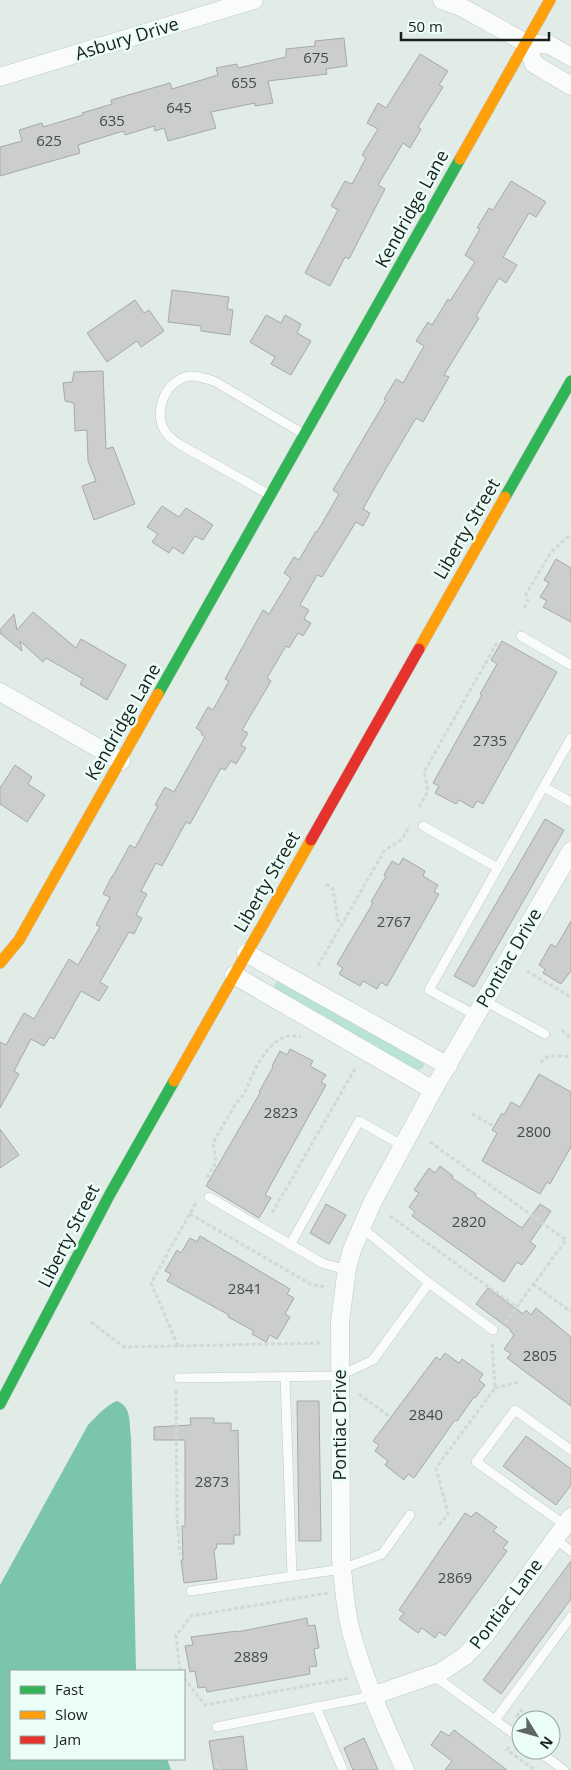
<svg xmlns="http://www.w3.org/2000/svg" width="571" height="1770" viewBox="0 0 571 1770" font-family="'Open Sans',sans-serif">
<rect width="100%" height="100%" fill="#e1ece7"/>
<!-- green -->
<polygon fill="#b9e4d5" points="278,980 421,1061 424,1064 423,1068 419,1070 415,1069 278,991 274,986"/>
<!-- water -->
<path fill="#7bc4ae" d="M117,1401c15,6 12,22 14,36l5,234h-125v88h156l4,11h-171v-185l88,-160c9,-9 17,-19 29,-24z"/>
<!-- building -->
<g fill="#cccecd" stroke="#a7a9a9">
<polygon points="344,38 347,66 326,69 327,74 268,81 273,103 255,106 255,103 211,112 216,128 168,141 164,128 155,131 154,126 125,135 123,131 78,145 80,153 0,176 0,147 22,141 19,130 42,123 43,127 83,115 82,113 112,104 111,100 170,83 172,89 218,75 216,68 237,64 238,68 286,57 286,49 315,46 315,41"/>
<polygon points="420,54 448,71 439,85 443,87 418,127 421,129 410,148 403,143 378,185 385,189 349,259 345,257 330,286 305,273 338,210 331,206 345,181 352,184 366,158 362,155 378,129 367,123 378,103 386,108"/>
<polygon points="511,181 546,202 536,217 529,213 503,257 517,265 506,283 499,278 476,316 479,318 444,375 449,377 423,422 416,418 374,489 363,509 370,513 363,526 356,522 322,577 317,575 300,605 309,610 304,619 311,623 303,636 298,633 289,648 286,646 267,678 271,681 242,730 248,733 241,745 246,748 236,764 231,761 225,770 221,768 190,824 186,822 162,866 156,863 141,891 147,894 136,915 142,918 134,934 129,932 100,982 108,987 99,1001 81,991 54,1039 50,1037 44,1046 31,1039 14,1071 19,1074 0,1108 0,1042 6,1045 24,1013 34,1019 69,959 78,965 100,927 96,925 110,897 103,894 112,876 113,876 130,845 135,848 158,806 155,805 165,787 174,792 205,737 201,734 202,732 196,728 208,707 213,710 229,681 225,679 263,610 269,614 291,578 284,573 294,557 299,560 316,531 317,532 339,494 333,490 386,400 384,399 396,379 403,383 424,346 416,341 428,322 432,325 448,299 450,301 475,262 465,255 480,229 477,228 489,208 493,210"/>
<polygon points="172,290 229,297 227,309 233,310 230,335 201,331 201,326 168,322"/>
<polygon points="135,300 144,313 149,310 164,331 141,347 137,341 107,362 87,333"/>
<polygon points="266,315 281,323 285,315 301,324 297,333 311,341 291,375 271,364 275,357 250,342"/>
<polygon points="103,371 106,449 113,447 135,504 94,520 82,486 96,481 88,461 87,430 75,431 74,403 65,401 63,383 72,382 74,372"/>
<polygon points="162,506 179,517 186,508 213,525 203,540 195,536 183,554 173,547 169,553 152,542 158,534 147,527"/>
<polygon points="556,559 571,568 571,622 543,607 547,601 540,597 549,583 544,580"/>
<polygon points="33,612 76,648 81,639 126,665 107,700 80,684 83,679 46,658 43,662 20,641 22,651 0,633 0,630 14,614 17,630"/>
<polygon points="502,641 557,672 483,804 477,801 473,808 459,800 456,804 435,793 439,786 433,783 482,695 480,694 497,664 491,660"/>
<polygon points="15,765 32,777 28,784 45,795 27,822 0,804 0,788"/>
<polygon points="545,819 564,830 474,987 454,976"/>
<polygon points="403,858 425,871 423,876 438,885 434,892 439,894 387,986 381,982 377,989 363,981 360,986 339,974 343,968 337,964 373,903 371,902 386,876 384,875 392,861 399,865"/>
<polygon points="571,921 571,971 561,984 543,973 545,969 539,965 551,944 556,947"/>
<polygon points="290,1049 313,1061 310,1066 326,1075 321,1082 326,1085 265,1195 271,1198 259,1218 206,1186 260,1093 259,1092 273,1067 272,1066 280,1051 287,1055"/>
<polygon points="539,1074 571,1092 571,1147 550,1184 547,1182 540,1194 482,1161 497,1133 492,1130 502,1113 504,1115 511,1102 520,1107"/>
<polygon points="0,1129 19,1155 0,1168"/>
<polygon points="440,1166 453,1176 452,1178 476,1194 475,1196 522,1228 540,1204 551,1211 530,1242 536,1246 522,1265 517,1262 504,1282 412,1216 415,1212 409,1207 419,1193 414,1190 429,1168 435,1173"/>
<polygon points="326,1204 346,1215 329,1244 310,1233"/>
<polygon points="200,1236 290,1289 287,1294 294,1298 285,1314 290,1317 277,1339 270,1335 266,1342 252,1334 254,1331 228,1317 229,1315 167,1281 171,1274 165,1271 177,1250 181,1253 190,1238 197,1242"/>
<polygon points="488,1288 523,1314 526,1310 531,1315 536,1308 571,1337 571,1406 507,1358 511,1354 504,1349 514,1335 510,1331 511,1330 476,1304"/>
<polygon points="445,1353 459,1363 462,1359 483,1374 479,1380 485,1385 475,1398 474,1397 457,1421 455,1420 414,1478 408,1474 404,1480 385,1465 388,1461 375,1451 379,1445 373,1441 436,1357 440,1360"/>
<polygon points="297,1401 319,1401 321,1541 299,1541"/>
<polygon points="190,1418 214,1418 214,1423 231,1423 231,1431 238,1430 240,1535 234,1535 234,1544 217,1544 216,1549 214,1550 217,1579 184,1583 181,1560 183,1560 182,1526 185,1526 185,1440 154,1440 154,1427 191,1425"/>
<polygon points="526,1436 571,1469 571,1485 556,1505 503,1466"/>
<polygon points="476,1512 497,1527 493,1531 508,1542 503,1548 507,1551 445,1636 439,1632 435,1638 422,1628 418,1633 399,1619 404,1613 399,1610 465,1513 471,1517"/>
<polygon points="571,1561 571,1599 501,1694 483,1680"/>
<polygon points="307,1618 308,1626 315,1625 319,1648 314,1649 317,1666 309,1667 310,1674 207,1692 206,1687 198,1688 195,1671 190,1672 185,1646 193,1645 191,1637 237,1631 237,1632"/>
<polygon points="454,1730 507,1770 445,1770 452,1761 431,1745 441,1731 449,1736"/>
<polygon points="243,1736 247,1770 214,1770 209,1741"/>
<polygon points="364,1738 378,1770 353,1770 344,1748"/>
</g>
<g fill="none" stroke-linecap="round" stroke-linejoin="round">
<defs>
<g id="lane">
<path d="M268,494l-89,-50c-4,-3 -9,-6 -12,-10 -16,-19 -2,-56 24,-58 8,0 15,3 23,5l88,52"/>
<polyline points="521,636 571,665"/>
<polyline points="544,787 571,802"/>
<polyline points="423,826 498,868"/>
<polyline points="485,1001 545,1034"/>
<polyline points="477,1016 429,990 571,738"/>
<polyline points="209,1197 322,1263 347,1270"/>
<polyline points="361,1227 429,1283 493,1330"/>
<polyline points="290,1245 359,1121 403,1146"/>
<polyline points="285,1377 292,1576"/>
<polyline points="179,1378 339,1376 373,1360 429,1283"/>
<polyline points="565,1525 476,1462 515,1410 571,1450"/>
<polyline points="555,1539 571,1551"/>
<polyline points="191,1591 342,1569 382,1554 410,1515"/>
<polyline points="433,1675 521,1739"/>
<polyline points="316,1707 343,1770"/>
<polyline points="495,1720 571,1617"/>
<polyline points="217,1727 372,1696"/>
<polyline points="537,1750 564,1770"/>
</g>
<g id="street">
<polyline points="442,0 461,7 526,43 550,45 571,57"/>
<polyline points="526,43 534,64 571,86"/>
<polyline points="0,77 254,0"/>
<polyline points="0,692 121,761"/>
<polyline points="246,953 448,1066"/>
<polyline points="234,975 433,1090"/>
<polyline points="372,1696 441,1672 465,1656 486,1634 571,1517"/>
<path d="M405,1770c-20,-44 -40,-88 -53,-135 -7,-24 -8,-51 -11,-75l-1,-238 7,-54 5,-18 20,-47 61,-113 138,-239"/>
</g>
<g id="fast">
<polyline points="505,497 571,381"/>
<polyline points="158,694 460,159"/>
<polyline points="0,1404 110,1194 174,1081"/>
</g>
<g id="slow">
<polyline points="460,159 550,0"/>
<polyline points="419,649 505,497"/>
<polyline points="0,963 19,940 158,694"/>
<polyline points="174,1081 311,840"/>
</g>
<polyline id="jam" points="311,840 419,649"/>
</defs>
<!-- lane casing -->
<use href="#lane" stroke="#c0c8c5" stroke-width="10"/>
<!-- street casing -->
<use href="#street" stroke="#c0c8c5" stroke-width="19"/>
<!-- fast casing -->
<use href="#fast" stroke="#c0c8c5" stroke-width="12"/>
<!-- slow casing -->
<use href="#slow" stroke="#c0c8c5" stroke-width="12"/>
<!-- jam casing -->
<use href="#jam" stroke="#c0c8c5" stroke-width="12"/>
<!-- path -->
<g stroke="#d3d7d5" stroke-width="3" stroke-dasharray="4 2.5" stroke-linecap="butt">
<polyline points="524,608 528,601 526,594 551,552 571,534"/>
<polyline points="419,807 428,791 424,772 498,641"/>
<polyline points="326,884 333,889 338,921 342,923"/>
<polyline points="318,966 384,851 402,839 410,826"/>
<polyline points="527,971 571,997"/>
<polyline points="562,1030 571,1039"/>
<path d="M541,1063c7,-12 19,-5 30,-7"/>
<polyline points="472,1114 493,1126"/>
<polyline points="430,1142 566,1240 505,1323"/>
<path d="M207,1178l9,-16 -3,-19 23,-40c10,-8 11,-17 16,-27 8,-18 25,-47 49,-39"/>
<polyline points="272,1213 356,1067"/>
<polyline points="190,1214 312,1285 327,1287"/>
<polyline points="390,1216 515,1306"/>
<polyline points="533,1284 571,1312"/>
<polyline points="91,1322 124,1347 323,1343"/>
<polyline points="178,1346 151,1283 197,1201"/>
<polyline points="495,1388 519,1382"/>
<polyline points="176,1390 177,1517 180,1555"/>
<polyline points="359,1394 389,1416"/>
<polyline points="439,1525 448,1514 436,1468 495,1388 492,1342"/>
<polyline points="180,1671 176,1636 191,1616 328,1593"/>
<polyline points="184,1678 205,1705 348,1678"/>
<polyline points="523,1720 517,1716 521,1710 531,1718"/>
<polyline points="509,1747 507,1750 535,1770"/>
<polyline points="215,1764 220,1770"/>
</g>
<!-- lane -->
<use href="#lane" stroke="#fafcfb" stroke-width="9"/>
<!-- street -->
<use href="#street" stroke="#fafcfb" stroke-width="18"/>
<!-- fast -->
<use href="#fast" stroke="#30b455" stroke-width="11"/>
<!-- slow -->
<use href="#slow" stroke="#ff9f0a" stroke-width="11"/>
<!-- jam -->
<use href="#jam" stroke="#e5322d" stroke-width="11"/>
</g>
<g text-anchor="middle" stroke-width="5" stroke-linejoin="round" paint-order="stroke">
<!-- number labels -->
<g font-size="15" fill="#454b49">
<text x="316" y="63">675</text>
<text x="244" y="88">655</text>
<text x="179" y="113">645</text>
<text x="112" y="126">635</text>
<text x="49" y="146">625</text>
<text x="490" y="746">2735</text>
<text x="394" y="927">2767</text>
<text x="281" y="1118">2823</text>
<text x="534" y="1137">2800</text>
<text x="469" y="1227">2820</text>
<text x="245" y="1294">2841</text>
<text x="540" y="1361">2805</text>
<text x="426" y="1420">2840</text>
<text x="212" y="1487">2873</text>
<text x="455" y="1583">2869</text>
<text x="251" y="1662">2889</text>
</g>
<!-- street labels -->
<g font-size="18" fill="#181f1d" stroke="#eafdf6">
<text transform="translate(127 39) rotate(-17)" y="6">Asbury Drive</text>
<text transform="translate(412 209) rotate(-61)" y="6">Kendridge Lane</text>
<text transform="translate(467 529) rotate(-60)" y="6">Liberty Street</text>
<text transform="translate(123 722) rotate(-60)" y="6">Kendridge Lane</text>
<text transform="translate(267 882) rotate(-60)" y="6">Liberty Street</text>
<text transform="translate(509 958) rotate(-60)" y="6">Pontiac Drive</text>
<text transform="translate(69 1236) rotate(-63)" y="6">Liberty Street</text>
<text transform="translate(340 1425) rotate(-90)" y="6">Pontiac Drive</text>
<text transform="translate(506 1604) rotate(-53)" y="6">Pontiac Lane</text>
</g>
</g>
<!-- legend -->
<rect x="10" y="1670" width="175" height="90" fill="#eafdf6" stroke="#96a49f"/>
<rect x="20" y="1686" width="25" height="8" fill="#30b455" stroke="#96a49f"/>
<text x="55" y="1695" font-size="15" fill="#181f1d">Fast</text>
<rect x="20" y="1711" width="25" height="8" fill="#ff9f0a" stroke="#96a49f"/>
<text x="55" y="1720" font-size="15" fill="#181f1d">Slow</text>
<rect x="20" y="1736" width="25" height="8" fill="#e5322d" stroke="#96a49f"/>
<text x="55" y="1745" font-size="15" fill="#181f1d">Jam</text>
<!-- north arrow -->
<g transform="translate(536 1735) rotate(127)"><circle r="24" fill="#eafdf6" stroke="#96a49f"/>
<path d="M0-4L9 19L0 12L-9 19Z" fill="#5e6764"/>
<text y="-8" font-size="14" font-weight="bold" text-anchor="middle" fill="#181f1d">N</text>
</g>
<!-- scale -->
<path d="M401 32v8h148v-8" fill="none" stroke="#181f1d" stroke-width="2.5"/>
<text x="408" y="32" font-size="15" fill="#181f1d" stroke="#eafdf6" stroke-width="4" paint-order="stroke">50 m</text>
</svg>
